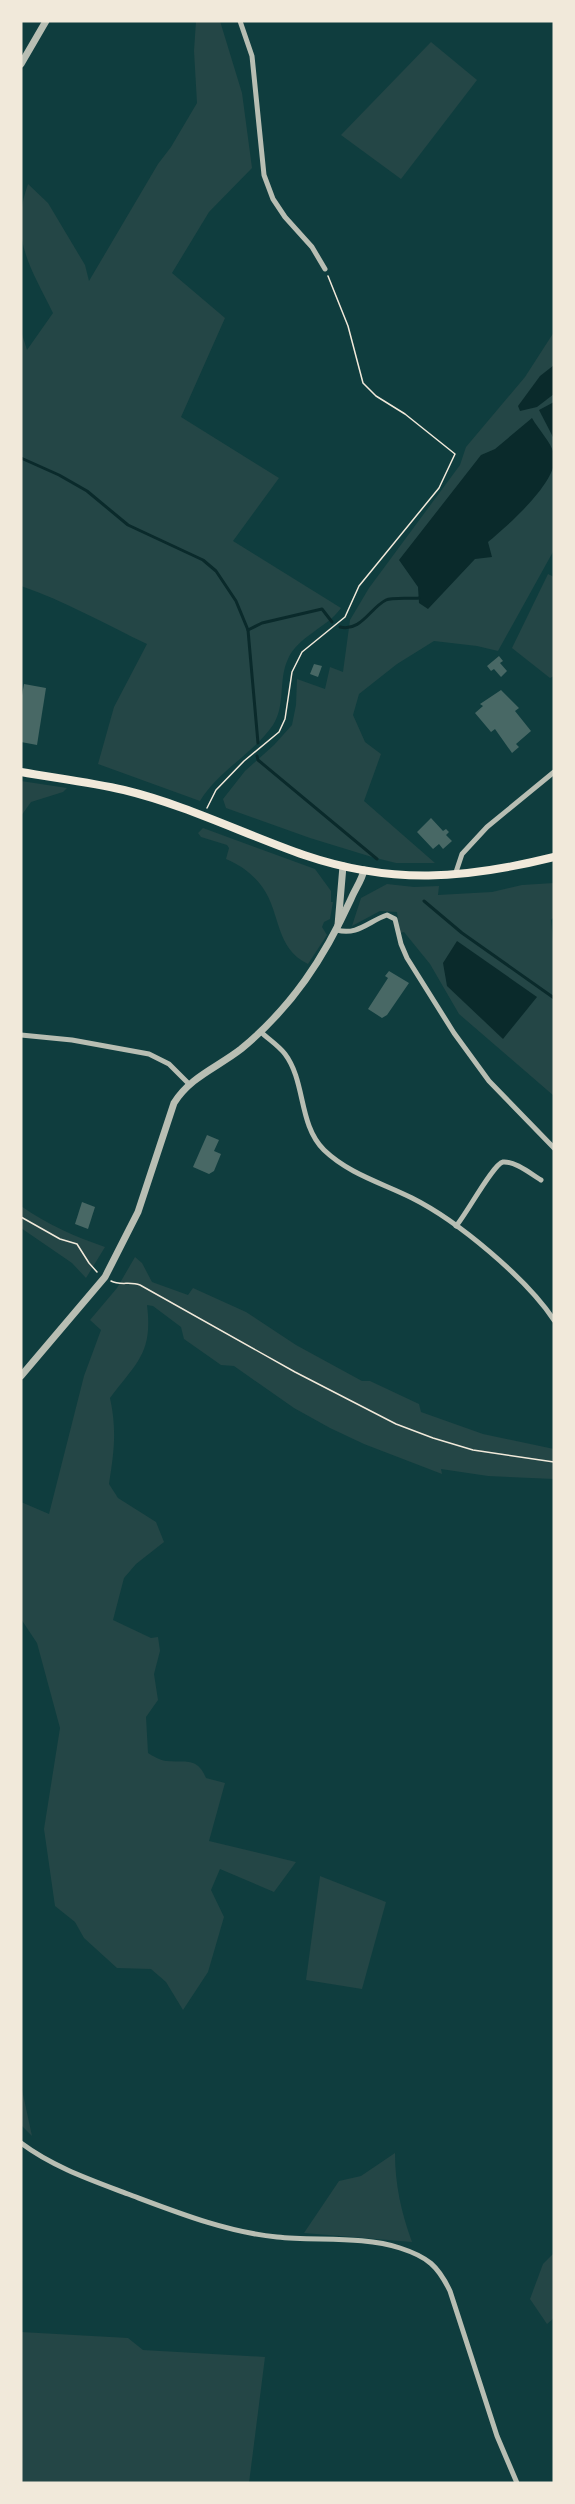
<svg xmlns="http://www.w3.org/2000/svg" width="575" height="2504" viewBox="0 0 575 2504" font-family="'Open Sans',sans-serif">
<rect width="100%" height="100%" fill="#0f3d3e"/>
<!-- green -->
<g fill="#244646">
<path d="M196,21h24l22,72 10,75 -43,44 -37,61 53,45 -44,99 98,61 -46,63 108,67c-14,20 -43,28 -53,51 -10,21 -2,46 -15,66 -20,29 -54,45 -73,76l-102,-37 16,-57 33,-63c-42,-20 -82,-43 -126,-58v-255l6,19 26,-37c-23,-47 -44,-75 -25,-129l20,19 37,62 4,16 69,-117 13,-17 26,-44 -3,-52z"/>
<polygon points="431,42 477,80 401,179 341,135"/>
<polygon points="554,332 554,550 498,651 477,646 434,641 397,664 359,694 353,715 365,742 381,754 364,801 435,863 396,863 372,857 310,838 226,808 223,799 245,771 274,745 292,725 296,705 297,679 325,689 330,667 343,672 350,620 369,588 460,465 466,447 525,377"/>
<polygon points="548,574 554,577 554,676 550,678 512,648"/>
<polygon points="21,781 67,788 63,792 31,802 21,816"/>
<path d="M203,828l112,41 16,22v11h2l-3,17 -6,3 -2,5 5,8 -19,29c-33,-16 -27,-50 -45,-76 -10,-14 -21,-22 -37,-29l3,-11 -2,-3 -26,-8 -3,-4z"/>
<polygon points="554,883 554,917 551,920 554,951 554,1096 459,1014 430,964 404,932 400,933 397,912 380,911 352,926 361,898 387,884 414,887 439,886 438,895 492,892 522,885"/>
<path d="M21,1206c25,18 55,31 84,41l-19,31 -14,-15 -51,-35z"/>
<path d="M135,1257l7,6 10,19 36,13 5,-7 53,24 50,33 66,36h8l49,23 2,8 62,22 71,15v30l-66,-3 -47,-7 1,5 -78,-30 -34,-16 -36,-20 -60,-42 -13,-1 -37,-26 -3,-12 -28,-21 -6,-1c6,48 -10,57 -37,93 7,32 4,54 -1,86l9,14 38,24 8,20 -28,22 -12,14 -11,42 38,18 7,-1 2,14 -6,23 4,26 -12,17 2,36c5,3 11,7 18,8 19,2 31,-5 40,17l19,5 -16,58 87,21 -22,30 -54,-23 -9,21 13,27 -16,55 -25,38 -17,-28 -15,-13 -34,-1 -33,-30 -9,-16 -20,-16 -11,-77 16,-101 -23,-85 -16,-24v-117l28,12 35,-138 17,-46 -11,-10 27,-32z"/>
<polygon points="320,1876 386,1902 362,1989 306,1980"/>
<polygon points="21,2085 32,2136 21,2125"/>
<path d="M395,2153c0,31 6,59 17,89l-108,-9 35,-52 22,-5z"/>
<polygon points="554,2253 554,2318 547,2324 530,2299 543,2264"/>
<polygon points="21,2332 128,2338 143,2350 265,2357 249,2483 21,2483"/>
</g>
<!-- water -->
<g fill="#0a2a2b">
<polygon points="554,365 554,394 537,407 520,411 518,406 540,376"/>
<polygon points="554,402 554,439 539,410"/>
<path d="M532,418c6,11 19,24 22,36 7,26 -48,73 -66,88l4,15 -17,2 -47,50 -9,-6 -1,-16 -19,-27 82,-105 14,-6z"/>
<polygon points="457,941 537,997 503,1039 447,986 443,963"/>
</g>
<g fill="none" stroke-linecap="round" stroke-linejoin="round">
<!-- stream -->
<g stroke="#0a2a2b" stroke-width="3">
<polyline points="21,458 59,475 87,491 128,525 203,560 216,571 236,601 248,630 258,743"/>
<path d="M340,627c21,5 30,-19 46,-27 6,-3 25,-1 33,-2"/>
<polyline points="248,630 262,623 322,609 332,622"/>
<polyline points="257,756 258,760 377,859"/>
<polyline points="424,901 462,933 554,998"/>
</g>
</g>
<!-- building -->
<g fill="#486865">
<polygon points="499,656 503,661 500,663 507,671 501,677 494,669 491,671 487,666"/>
<polygon points="314,664 322,666 318,677 310,674"/>
<polygon points="24,684 46,688 37,745 21,742 21,701"/>
<polygon points="501,690 519,708 515,711 531,731 516,744 519,747 512,753 495,729 491,732 475,713 483,706 480,704"/>
<polygon points="431,818 443,831 446,829 449,832 446,835 452,841 443,849 439,844 433,849 417,832"/>
<polygon points="389,971 409,983 387,1015 382,1018 368,1009 388,978 385,976"/>
<polygon points="207,1135 219,1140 214,1151 221,1154 214,1171 209,1174 193,1167"/>
<polygon points="82,1202 95,1207 88,1229 75,1224"/>
</g>
<g fill="none" stroke-linecap="round" stroke-linejoin="round">
<!-- path -->
<g stroke="#f1e9da" stroke-width="1.5">
<polyline points="207,808 216,790 244,761 279,732 285,719 292,672 302,652 345,617 359,586 439,488 455,454 405,414 376,396 363,383 348,326 328,276"/>
<polyline points="21,1217 60,1239 77,1244 89,1263 97,1272"/>
<path d="M111,1281c9,5 19,0 29,4l155,87 101,52 37,14 40,12 81,12"/>
</g>
<!-- minor -->
<g stroke="#b8beb3" stroke-width="5">
<polyline points="240,21 252,56 264,175 273,199 285,217 312,247 325,269"/>
<polyline points="455,875 462,854 487,827 554,772"/>
<path d="M337,930c20,6 32,-9 50,-15l8,4 6,25 6,14 47,75 35,48 65,67"/>
<path d="M261,1032c7,7 17,13 24,22 21,28 13,70 39,96 25,24 58,33 88,48 46,23 114,80 142,122"/>
<polyline points="21,1035 72,1040 149,1054 169,1064 189,1084"/>
<path d="M456,1226c10,-11 37,-62 47,-64 12,-1 28,12 38,18"/>
<path d="M21,2143c32,24 70,37 107,51 48,18 98,38 149,43 39,4 87,-1 123,11 28,9 38,18 50,43l47,145 20,47"/>
</g>
<!-- tertiary -->
<g stroke="#b8beb3" stroke-width="7">
<polyline points="21,64 46,21"/>
<polyline points="338,925 343,866"/>
<path d="M21,1376l84,-99 33,-65 36,-109c16,-26 44,-36 67,-54 51,-42 83,-91 110,-150 4,-10 11,-19 13,-29"/>
</g>
<!-- secondary -->
<path stroke="#f1e9da" stroke-width="8" d="M21,772c34,6 69,10 103,18 62,15 120,44 180,65 88,30 161,24 250,2"/>
</g>
<!-- border -->
<rect width="575" height="2504" fill="none" stroke="#f1e9da" stroke-width="45"/>
</svg>
